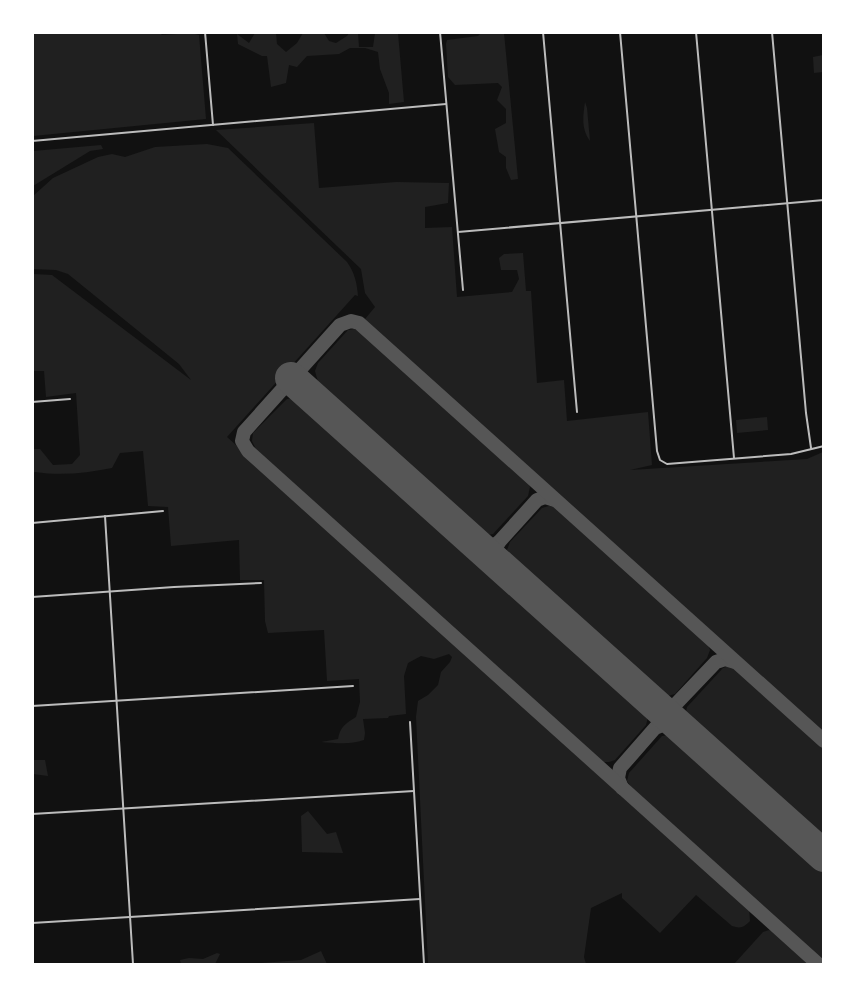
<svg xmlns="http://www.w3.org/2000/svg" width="856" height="997" viewBox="0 0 856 997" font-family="Raleway,sans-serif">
<rect width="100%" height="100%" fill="#111"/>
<!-- green -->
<g fill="#202020">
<polygon points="159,32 162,35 191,33 199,35 206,119 33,136 33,33"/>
<polygon points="255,33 276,33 277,44 286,52 297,43 303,33 324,33 329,41 336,43 347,36 349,33 358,33 359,47 373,47 375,33 398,33 404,102 389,104 389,93 380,69 378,52 365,48 350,48 339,54 307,56 297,67 289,65 286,83 271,87 267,56 262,56 238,44 237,34 249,43"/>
<polygon points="481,33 504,33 518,179 511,180 506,168 506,157 499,152 495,129 506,123 506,109 497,100 502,87 498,83 455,85 448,77 446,44 447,40 478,36"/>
<polygon points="823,55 823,72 814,73 813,57"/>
<path d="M585,102l2,6 3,33c-9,-12 -7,-25 -5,-39z"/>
<polygon points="314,123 319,188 396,182 449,183 448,203 425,207 425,228 452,227 457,297 512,292 519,279 517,270 501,270 499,258 504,254 523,253 526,291 531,291 537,383 564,380 567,421 648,412 652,465 630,470 807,459 823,452 823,733 367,323 365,319 375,307 365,293 361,269 216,130"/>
<path d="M207,144l21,4 119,114c8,11 10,22 11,34l-3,-1 -128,142 229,206 -1,2 4,4h3l287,259 1,13c-6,6 -9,8 -18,5l-36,-31 -36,38 -38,-35v-5l-31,15 -7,49 2,7h-158l-12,-247 2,-16 10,-6 10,-10 3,-13 9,-10 2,-5 -3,-3 -15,5 -13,-3 -13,7 -4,13 2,38 -17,2 -1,2 -25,1 2,14 -1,7c-14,5 -28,3 -43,2l17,-3c2,-12 8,-16 18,-22l4,-15 -1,-23 -32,2 -3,-51 -56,3 -3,-12 -1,-41h-24l-1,-40 -68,6 -3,-39 -20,-1 -5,-55 -23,2 -8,15c-25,5 -51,8 -77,4l-2,1v-24h7l13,16 19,-1 8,-9 -4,-62 -30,4 -2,-26h-11v-97l19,1 139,105 -12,-16 -111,-90 -12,-4 -23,-1v-73l20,-18 45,-21 14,-3 13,3 30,-10z"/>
<polygon points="101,145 103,149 90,151 33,186 33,151"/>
<polygon points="354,329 361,330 527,480 530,487 528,496 493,534 488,535 481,532 320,389 315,371 318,363 348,330"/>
<polygon points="296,398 304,402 643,708 648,717 646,725 615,760 609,762 603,762 257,451 252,441 253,433 287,399"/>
<polygon points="767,417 768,430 737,433 736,420"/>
<polygon points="552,505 558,508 707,642 710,650 707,658 675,694 668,696 661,694 511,559 507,550 510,542 542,508"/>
<polygon points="729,666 735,668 823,747 823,840 690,721 686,712 687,707 723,668"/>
<polygon points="669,735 676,739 823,870 823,962 633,790 627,781 629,773 662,736"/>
<polygon points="32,760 45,760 48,776 33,774"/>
<polygon points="308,811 327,834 336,832 343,853 302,852 301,816"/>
<polygon points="769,930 778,933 813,964 734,964 763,932"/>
<polygon points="321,951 327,964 246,964 301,960"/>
<polygon points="217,953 220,954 215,964 181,964 180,960 189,958 203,959"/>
</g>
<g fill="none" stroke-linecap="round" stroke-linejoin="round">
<!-- taxiway -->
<g stroke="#565656" stroke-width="14">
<path d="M475,543c9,4 16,5 24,-1"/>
<path d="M499,565c-4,-9 -5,-15 0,-23l38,-42 8,-3 10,3"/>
<polyline points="655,705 666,708 674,706 716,662 725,659 735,662"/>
<polyline points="622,788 618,778 620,768 655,728 667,723 679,727"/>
<polyline points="818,964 248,451 242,441 244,432 340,325 351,321 359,323 824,741"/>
</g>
<!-- runway -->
<polyline stroke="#565656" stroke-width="32" points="291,378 824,856"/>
<!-- minor -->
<g stroke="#bcbcbc" stroke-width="2">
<polyline points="205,32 213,125"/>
<polyline points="440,32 463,290"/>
<polyline points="543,32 577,412"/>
<polyline points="620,32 657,451 660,460 667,464 791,454 824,446"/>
<polyline points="696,32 734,458"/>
<polyline points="772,32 806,413 811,448"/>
<polyline points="32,141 446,104"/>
<polyline points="458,232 824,200"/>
<polyline points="32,402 70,399"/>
<polyline points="105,516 133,964"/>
<polyline points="32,523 163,511"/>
<polyline points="32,597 174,587 261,583"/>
<polyline points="32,706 353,686"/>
<polyline points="410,722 424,964"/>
<polyline points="32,814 414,791"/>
<polyline points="32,923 420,899"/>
</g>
</g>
<!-- border -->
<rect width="856" height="997" fill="none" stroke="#ffffff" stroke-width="68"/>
</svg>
